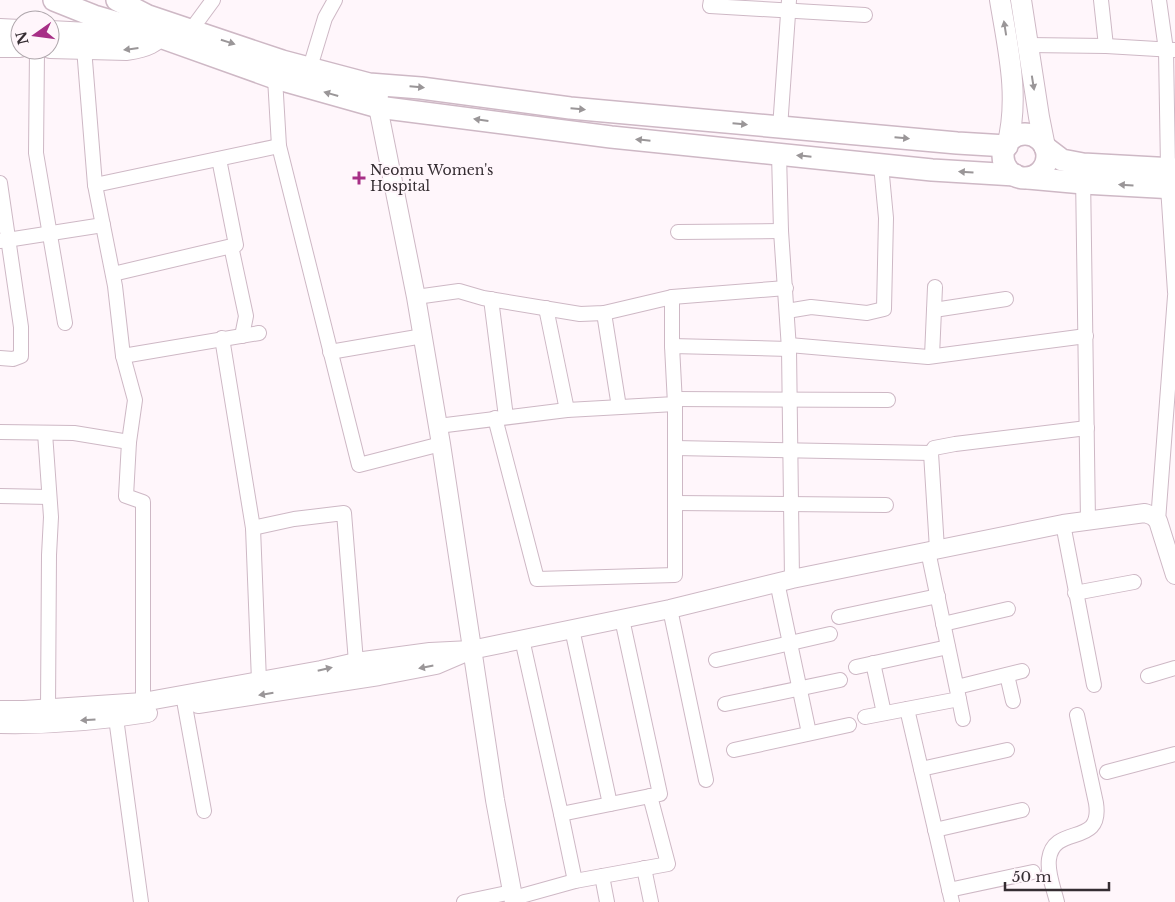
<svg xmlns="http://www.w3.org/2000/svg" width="1175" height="902" viewBox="0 0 1175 902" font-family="'Libre Baskerville',serif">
<rect width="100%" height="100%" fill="#fff6fb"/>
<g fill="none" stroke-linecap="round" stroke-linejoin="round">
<defs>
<g id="minor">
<polyline points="711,0 710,6 865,15"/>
<polyline points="1101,0 1106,46"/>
<polyline points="1159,0 1166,50 1168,168"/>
<polyline points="191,30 213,0"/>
<polyline points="1028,45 1106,46 1174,50"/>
<polyline points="84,48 95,185 115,286 123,356 135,400 129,442"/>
<polyline points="37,50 36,153 65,323"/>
<polyline points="308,74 325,18 335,0"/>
<polyline points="275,78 279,146 359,465 441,444"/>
<polyline points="780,128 789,0"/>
<polyline points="779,154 781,231 789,349 792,579"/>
<polyline points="1083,175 1088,521"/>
<polyline points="0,183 21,327 21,356 13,359 0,358"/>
<polyline points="95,185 279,146"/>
<polyline points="1168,187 1175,292"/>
<polyline points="678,232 781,231"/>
<polyline points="0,241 103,225"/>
<polyline points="231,246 246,316 242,336"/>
<polyline points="113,274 236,245 219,159"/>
<polyline points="416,297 459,291 483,298 580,314 604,313 672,297 786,288"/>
<polyline points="491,299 506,417"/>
<polyline points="546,308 567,410"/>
<polyline points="934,310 1006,299"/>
<polyline points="787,311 811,307 867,313 884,309 886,218 881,165"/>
<polyline points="604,313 619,407"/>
<polyline points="222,338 253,528 259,681"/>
<polyline points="789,345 928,357 1086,336"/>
<polyline points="672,346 672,297"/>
<polyline points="330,352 423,336"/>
<polyline points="123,356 259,333"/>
<polyline points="932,356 935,287"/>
<polyline points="675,399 888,400"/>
<polyline points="495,418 537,579 675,575 675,404"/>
<polyline points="438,426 567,410 675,404 672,346 789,349"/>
<polyline points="0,432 74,433 129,442 126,496 143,502 143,702"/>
<polyline points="45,433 51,517 49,555 48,708"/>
<polyline points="675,448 931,453"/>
<polyline points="0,496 49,497"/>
<polyline points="675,503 886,505"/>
<polyline points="1158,521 1175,296"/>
<polyline points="1063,524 1094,685"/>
<polyline points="253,528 294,519 344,513 356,662"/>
<polyline points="937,549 931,453 934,448 955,444 1087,428"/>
<polyline points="777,582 809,733"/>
<polyline points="1075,593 1134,582"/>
<polyline points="670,609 706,780"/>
<polyline points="839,617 938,596"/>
<polyline points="943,624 1008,609"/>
<polyline points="572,629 610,804"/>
<polyline points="522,639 561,814 660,794 622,619"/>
<polyline points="716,660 830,634"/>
<polyline points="873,663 884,713"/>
<polyline points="856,667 948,647"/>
<polyline points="1007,675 1013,701"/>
<polyline points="1148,676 1175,668"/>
<polyline points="957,687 1022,671"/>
<polyline points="183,695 204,811"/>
<polyline points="959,699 963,719"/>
<polyline points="725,704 840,680"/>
<polyline points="907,709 952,902"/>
<polyline points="865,717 959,699 928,551"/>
<polyline points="116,718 141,902"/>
<polyline points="734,750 849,725"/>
<polyline points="921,769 1007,750"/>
<polyline points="1107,772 1175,754"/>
<polyline points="561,814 575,881"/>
<polyline points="935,830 1022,810"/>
<polyline points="644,868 651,902"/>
<polyline points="602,876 607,902"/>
<polyline points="949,890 1033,872"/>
<polyline points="514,898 575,881 668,864 650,796"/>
<polyline points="464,902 512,892"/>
<path d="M1057,902c-3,-13 -10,-29 -8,-43 5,-36 54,-11 47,-56l-19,-88"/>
</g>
<g id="tertiary">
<polyline points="379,94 378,107 416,297 441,444 495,800 514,902"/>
<polyline points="198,704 379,676 436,665 464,653"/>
<polyline points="0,710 24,710 143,702 321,670 356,662 430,652 471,650 670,609 792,579 1063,524 1145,513 1153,516 1158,521 1175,575"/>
<path d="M0,724c49,1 99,-3 148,-11"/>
</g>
<g id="secondary">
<path d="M1000,0c8,49 20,97 7,146"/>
<polyline points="1021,0 1039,117 1045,147"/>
<polyline points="0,29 20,30"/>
<polyline points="50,31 89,33 132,31 138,29"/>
<polyline points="0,47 20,47"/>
<path d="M50,48l77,2c18,-3 30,-6 40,-23"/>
</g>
<g id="primary">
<polyline points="54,0 94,16 135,28 275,78 378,107 611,137 932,170 1015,175"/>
<polyline points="117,0 148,16 282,61 369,84 421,88 570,108 957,143 1007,146"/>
<circle cx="1025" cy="156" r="22"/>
<polyline points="1045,147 1062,160 1083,164 1175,169"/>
<polyline points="1028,178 1083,183 1175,188"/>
</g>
</defs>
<!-- minor casing -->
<use href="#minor" stroke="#ceb8c5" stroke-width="16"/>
<!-- tertiary casing -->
<use href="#tertiary" stroke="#ceb8c5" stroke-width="20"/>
<!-- secondary casing -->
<use href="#secondary" stroke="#ceb8c5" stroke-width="22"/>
<!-- primary casing -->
<use href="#primary" stroke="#ceb8c5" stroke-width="24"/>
<!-- minor -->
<use href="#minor" stroke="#fff" stroke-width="14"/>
<!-- tertiary -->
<use href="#tertiary" stroke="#fff" stroke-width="18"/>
<!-- secondary -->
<use href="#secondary" stroke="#fff" stroke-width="20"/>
<!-- primary -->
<use href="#primary" stroke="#fff" stroke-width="21"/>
</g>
<!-- one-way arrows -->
<defs><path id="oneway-solid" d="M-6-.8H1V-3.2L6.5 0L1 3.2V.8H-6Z" transform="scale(1.25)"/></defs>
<g fill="#9a9698">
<use href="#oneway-solid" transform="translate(1005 28) rotate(-99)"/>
<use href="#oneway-solid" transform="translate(228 42) rotate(18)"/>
<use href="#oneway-solid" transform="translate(131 49) rotate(173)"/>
<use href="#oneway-solid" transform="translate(1033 83) rotate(81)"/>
<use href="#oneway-solid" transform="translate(417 87) rotate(5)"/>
<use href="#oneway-solid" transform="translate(331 94) rotate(-164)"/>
<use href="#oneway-solid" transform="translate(578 109) rotate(5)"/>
<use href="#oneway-solid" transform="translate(481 120) rotate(-172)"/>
<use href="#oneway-solid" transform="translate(740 124) rotate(5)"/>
<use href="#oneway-solid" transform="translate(902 138) rotate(5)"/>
<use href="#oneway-solid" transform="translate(643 140) rotate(-174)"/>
<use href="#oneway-solid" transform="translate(804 156) rotate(-174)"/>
<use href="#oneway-solid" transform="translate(966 172) rotate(-176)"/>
<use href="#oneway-solid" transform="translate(1126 185) rotate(-177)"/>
<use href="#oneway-solid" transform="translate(426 667) rotate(169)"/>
<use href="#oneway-solid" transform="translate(325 669) rotate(-13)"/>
<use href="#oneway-solid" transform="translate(266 694) rotate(171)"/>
<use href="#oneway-solid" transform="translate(88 720) rotate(176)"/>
</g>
<!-- markers -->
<path fill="#a72f86" stroke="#fff6fb" stroke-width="2" d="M356.5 170.5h5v5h5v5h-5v5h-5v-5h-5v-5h5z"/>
<g text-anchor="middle" stroke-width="4" stroke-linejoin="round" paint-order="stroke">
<!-- poi labels -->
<g font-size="14" fill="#352d32" stroke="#fff6fb" text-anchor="start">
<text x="370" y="175">Neomu Women's<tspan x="370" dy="16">Hospital</tspan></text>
</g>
</g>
<!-- north arrow -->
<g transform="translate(35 35) rotate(256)"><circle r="24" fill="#fff6fb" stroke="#aea6ab"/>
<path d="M0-4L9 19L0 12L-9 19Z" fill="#a72f86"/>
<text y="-8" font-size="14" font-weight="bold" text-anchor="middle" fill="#352d32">N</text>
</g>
<!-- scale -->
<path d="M1005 882v8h104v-8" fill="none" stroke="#352d32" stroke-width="2.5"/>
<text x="1012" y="882" font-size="15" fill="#352d32" stroke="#fff6fb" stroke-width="4" paint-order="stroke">50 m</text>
</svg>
